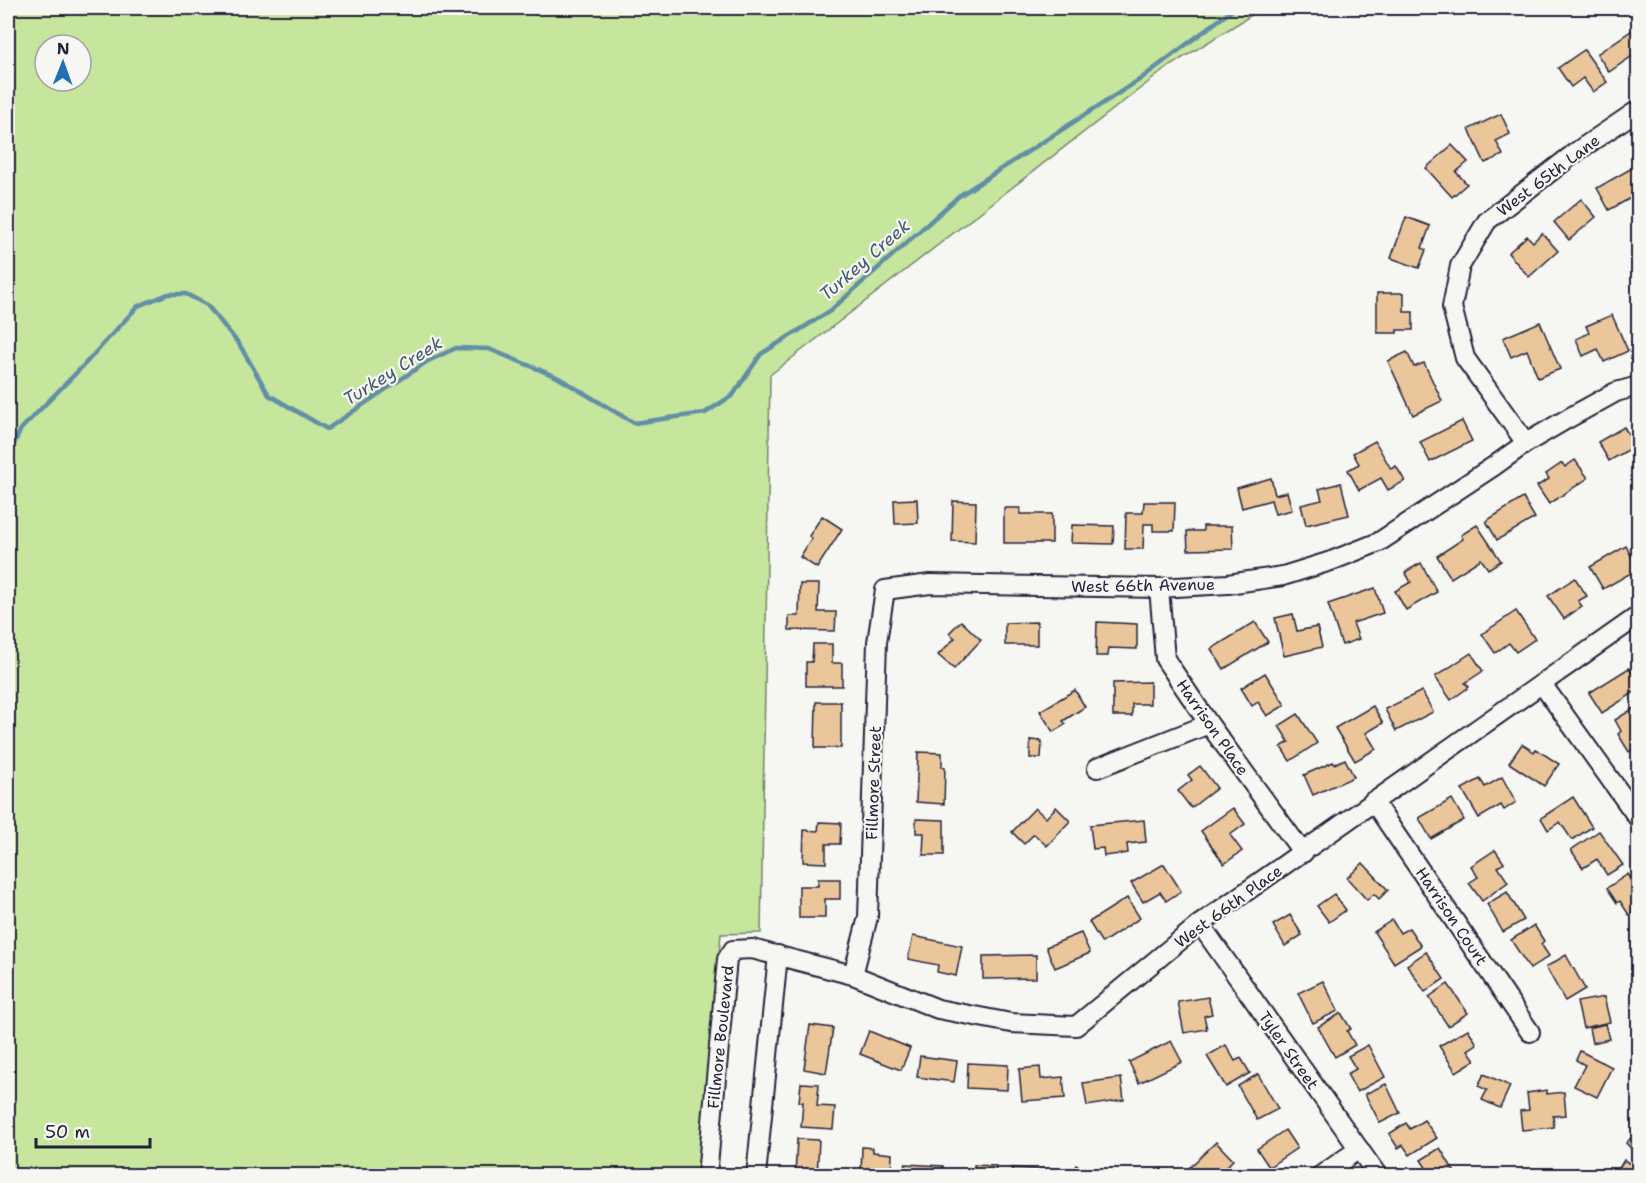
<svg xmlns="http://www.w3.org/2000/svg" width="1646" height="1183" viewBox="0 0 1646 1183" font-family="'Shantell Sans',sans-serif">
<rect width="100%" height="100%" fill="#f6f6f2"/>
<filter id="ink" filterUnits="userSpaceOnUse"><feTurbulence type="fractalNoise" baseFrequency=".0167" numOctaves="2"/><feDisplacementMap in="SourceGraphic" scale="12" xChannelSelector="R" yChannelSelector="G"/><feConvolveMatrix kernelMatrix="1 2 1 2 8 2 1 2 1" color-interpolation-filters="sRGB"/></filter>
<g filter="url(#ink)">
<!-- green -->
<path fill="#c6e59d" stroke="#74846c" stroke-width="1.5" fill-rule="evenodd" d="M8,8h1255l-95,59 -398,308 -9,558 -40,1 -23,241h-690zM45,45h36v36h-36z"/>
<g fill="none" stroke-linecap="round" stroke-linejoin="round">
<!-- stream -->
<polyline stroke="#628fa6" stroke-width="4.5" points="8,456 21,429 83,366 138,306 168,294 186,294 207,305 239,344 269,395 327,429 428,361 456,348 489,349 557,377 634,423 705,413 733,395 761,354 830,311 959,196 1139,80 1235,8"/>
</g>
<!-- building -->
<g fill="#ebc69b" stroke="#22223b" stroke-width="1.5">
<polygon points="1637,27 1638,30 1638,52 1609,72 1597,54"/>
<polygon points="1584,50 1607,82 1593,92 1583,78 1571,87 1558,68"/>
<polygon points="1501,114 1510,134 1496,141 1503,155 1485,163 1469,129"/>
<polygon points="1452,145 1468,162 1456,172 1467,184 1452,197 1426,168"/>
<polygon points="1632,168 1638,179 1638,194 1609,210 1597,188"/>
<polygon points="1581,199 1596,217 1569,240 1554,222"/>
<polygon points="1406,217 1430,226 1422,248 1426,250 1419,268 1391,258"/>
<polygon points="1542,233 1558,251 1529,277 1508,253 1527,236 1533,242"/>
<polygon points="1377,293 1404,293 1404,312 1413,312 1413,330 1397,330 1397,333 1377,333"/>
<polygon points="1612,315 1628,351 1604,362 1598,349 1583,356 1576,339 1589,333 1586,326"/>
<polygon points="1540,322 1560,369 1538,378 1527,350 1511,357 1503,338"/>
<polygon points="1407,352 1414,367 1424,363 1442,401 1413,415 1388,361"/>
<polygon points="1462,421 1472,441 1430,462 1420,442"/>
<polygon points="1624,427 1635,446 1609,461 1598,442"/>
<polygon points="1375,441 1391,469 1396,466 1405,481 1388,490 1381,478 1359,490 1348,470 1359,464 1353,453"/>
<polygon points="1575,460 1588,478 1549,504 1537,486 1549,479 1546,474 1562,463 1565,467"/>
<polygon points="1271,478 1275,495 1287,492 1292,510 1275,514 1271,500 1242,508 1237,488"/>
<polygon points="1341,483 1349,515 1306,525 1301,505 1322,500 1319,489"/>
<polygon points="1523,498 1535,518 1497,540 1486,521"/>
<polygon points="917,499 918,523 895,524 894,500"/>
<polygon points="953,501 976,502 975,542 952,541"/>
<polygon points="1144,502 1175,502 1174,531 1153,531 1153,524 1144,524 1143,549 1125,549 1126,513 1143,513"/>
<polygon points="1004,508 1020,508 1020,514 1052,514 1052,543 1004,543"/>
<polygon points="822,516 842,529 817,568 800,557 812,538 809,536"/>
<polygon points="1072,525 1114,526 1113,544 1071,543"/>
<polygon points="1477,525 1501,561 1488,569 1481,559 1451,578 1437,556 1463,539 1461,535"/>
<polygon points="1203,526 1232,526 1233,549 1188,550 1187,531 1203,531"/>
<polygon points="1626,546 1638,569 1603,589 1590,567"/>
<polygon points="1421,563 1437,592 1406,610 1395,591 1411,582 1405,572"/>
<polygon points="1575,578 1587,596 1578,601 1582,606 1564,619 1548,596"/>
<polygon points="800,584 819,584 818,612 836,612 835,631 789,630 789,616 799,616"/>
<polygon points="1375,588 1383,613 1353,623 1359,639 1342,645 1328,604"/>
<polygon points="1516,611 1535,639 1516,652 1509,643 1495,653 1482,634"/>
<polygon points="1293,614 1297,631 1317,627 1322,647 1284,656 1275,618"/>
<polygon points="961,621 981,640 954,669 938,655 955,638 949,633"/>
<polygon points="1037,622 1037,645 1005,645 1005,623"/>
<polygon points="1097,622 1137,624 1137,649 1109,648 1108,656 1096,656"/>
<polygon points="1255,622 1268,642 1224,669 1211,649"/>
<polygon points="813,644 832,644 832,663 842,663 842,686 806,686 806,662 812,662"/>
<polygon points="1471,653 1483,671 1465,683 1469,687 1451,700 1435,677"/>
<polygon points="1629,668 1638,682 1638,690 1602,713 1589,693"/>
<polygon points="1265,673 1285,705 1267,716 1258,702 1252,706 1241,688"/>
<polygon points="1150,682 1150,704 1132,704 1132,716 1113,716 1113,683"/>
<polygon points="1075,690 1085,707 1063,721 1066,724 1053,732 1040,711"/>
<polygon points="1422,691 1433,712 1396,731 1385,709"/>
<polygon points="816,702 841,702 841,748 815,748"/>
<polygon points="1373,706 1383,723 1366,733 1376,749 1355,761 1335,728"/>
<polygon points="1634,708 1638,715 1638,745 1629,752 1618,734 1621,731 1615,720"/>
<polygon points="1298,714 1317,743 1290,761 1281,747 1289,742 1279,726"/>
<polygon points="1030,740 1042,741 1041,758 1030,758"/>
<polygon points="1522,744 1534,752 1536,749 1559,764 1544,786 1509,763"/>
<polygon points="918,752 942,753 942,767 945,767 944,804 916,802"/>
<polygon points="1345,759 1354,777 1313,795 1304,775 1333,762 1334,764"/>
<polygon points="1200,766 1217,788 1191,808 1178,791 1192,780 1188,775"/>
<polygon points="1502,777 1516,802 1504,810 1501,805 1479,818 1462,789 1480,779 1485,787"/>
<polygon points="1573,797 1592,827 1572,840 1560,822 1548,830 1541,818"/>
<polygon points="1452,799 1464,820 1431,839 1419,818"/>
<polygon points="1056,807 1070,821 1047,846 1034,834 1024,844 1012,832 1035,808 1046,818"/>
<polygon points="1233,808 1245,824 1230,835 1242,851 1224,864 1201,831"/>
<polygon points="916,819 944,820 944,855 923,855 924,833 916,833"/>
<polygon points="1144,820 1146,842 1127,844 1128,853 1104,856 1103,848 1093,849 1090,825"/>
<polygon points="819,822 841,823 840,844 826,844 826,863 803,862 804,830 818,831"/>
<polygon points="1599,831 1623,865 1607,875 1597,859 1583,868 1571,850"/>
<polygon points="1495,850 1504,863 1498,867 1508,882 1482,901 1469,883 1478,877 1471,866"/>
<polygon points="1363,863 1388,890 1379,899 1374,894 1367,900 1347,878"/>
<polygon points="1164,864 1181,891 1166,901 1160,892 1143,902 1131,883"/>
<polygon points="1628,874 1638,890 1638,909 1629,915 1620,901 1617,903 1607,888"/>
<polygon points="818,879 840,879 840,899 825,899 825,918 799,918 799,886 818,886"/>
<polygon points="1507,892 1524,920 1503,932 1487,904"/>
<polygon points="1334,894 1346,910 1329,922 1317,906"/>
<polygon points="1127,898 1140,918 1102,943 1089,922"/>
<polygon points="1290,915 1302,935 1285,946 1273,925"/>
<polygon points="1392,920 1400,933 1409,928 1421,946 1394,963 1374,932"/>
<polygon points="1534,925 1544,941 1541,944 1549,956 1530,969 1511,940"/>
<polygon points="1081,933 1090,953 1055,968 1046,947"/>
<polygon points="913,936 962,946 956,976 937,972 938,965 908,959"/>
<polygon points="1426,952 1444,979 1425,992 1407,965"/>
<polygon points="1036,955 1036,978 983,979 983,956"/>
<polygon points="1566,955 1585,989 1565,1001 1546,967"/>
<polygon points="1323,981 1338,1011 1313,1023 1298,993"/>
<polygon points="1448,984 1468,1013 1448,1026 1429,997"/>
<polygon points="1208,997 1212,1014 1204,1016 1207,1029 1184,1033 1178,1002"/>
<polygon points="1604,997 1610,1022 1583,1028 1577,1002"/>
<polygon points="1341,1013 1351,1029 1347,1031 1355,1045 1335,1057 1318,1027"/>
<polygon points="1605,1024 1609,1039 1592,1043 1589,1028"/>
<polygon points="810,1025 833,1028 826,1073 804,1069"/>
<polygon points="1468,1029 1477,1044 1468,1050 1475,1060 1456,1072 1439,1046"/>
<polygon points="869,1031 910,1048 901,1070 860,1054"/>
<polygon points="1171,1041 1182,1062 1139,1083 1129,1062"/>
<polygon points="1226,1045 1235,1061 1241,1058 1250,1073 1226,1087 1207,1056"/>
<polygon points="1368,1045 1385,1077 1357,1092 1347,1074 1356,1069 1348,1056"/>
<polygon points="1580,1051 1612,1067 1597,1097 1574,1086 1585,1065 1576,1060"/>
<polygon points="920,1056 957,1061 954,1082 917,1077"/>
<polygon points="968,1063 1008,1065 1007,1090 967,1088"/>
<polygon points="1040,1067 1041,1079 1063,1077 1065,1098 1022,1101 1019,1069"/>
<polygon points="1258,1074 1278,1109 1257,1120 1238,1086"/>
<polygon points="1484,1074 1510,1086 1500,1108 1482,1100 1487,1090 1478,1086"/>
<polygon points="1121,1078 1124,1100 1087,1106 1083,1083"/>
<polygon points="801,1083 819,1084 817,1106 835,1107 833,1129 801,1127 803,1102 799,1102"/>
<polygon points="1386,1084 1400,1113 1380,1123 1365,1094"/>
<polygon points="1547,1090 1547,1094 1564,1092 1566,1115 1553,1116 1554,1127 1522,1130 1520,1111 1529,1110 1527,1093"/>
<polygon points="1424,1120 1437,1138 1410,1155 1403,1145 1398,1148 1389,1134 1406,1123 1410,1129"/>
<polygon points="1285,1130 1297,1148 1269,1167 1257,1149"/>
<polygon points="1638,1131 1638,1156 1626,1143"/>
<polygon points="797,1139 819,1140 817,1176 795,1176"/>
<polygon points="1216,1142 1233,1160 1217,1176 1194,1176 1188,1169"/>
<polygon points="862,1147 873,1148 873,1152 892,1154 891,1176 861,1174"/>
<polygon points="1440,1148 1457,1176 1424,1176 1429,1172 1421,1160"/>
<polygon points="1624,1160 1638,1169 1638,1176 1614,1176"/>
<polygon points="905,1164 943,1166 943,1176 904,1176"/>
<polygon points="974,1165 996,1166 995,1176 973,1176"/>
<polygon points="1076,1165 1097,1174 1096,1176 1071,1176"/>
<polygon points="1012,1168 1049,1170 1049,1176 1012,1176"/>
<polygon points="1599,1168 1611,1176 1594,1176"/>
</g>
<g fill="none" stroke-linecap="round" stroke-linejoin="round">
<defs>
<g id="street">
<polyline points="1526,443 1465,358 1452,307 1460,266 1487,221 1576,152 1638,110"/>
<polyline points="1159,588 1165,659 1209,724 1303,853"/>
<polyline points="1542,684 1638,818"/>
<polyline points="1097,768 1209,724"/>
<polyline points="1373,801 1530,1032"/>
<polyline points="1200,924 1378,1176"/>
<polyline points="853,975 868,917 877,642 885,590 930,584 1159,588 1228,584 1283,576 1331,561 1379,542 1494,466 1526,443 1567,419 1616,392 1638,386"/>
<polyline points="707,1176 727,959 733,950 752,949 853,975 938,1009 1011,1023 1076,1026 1200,924 1638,616"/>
<polyline points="756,1176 778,955"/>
<polyline points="1320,1176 1359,1149"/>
</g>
</defs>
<!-- street casing -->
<use href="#street" stroke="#22223b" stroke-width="22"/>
<!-- street -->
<use href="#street" stroke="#f6f6f2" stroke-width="18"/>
</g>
</g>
<g text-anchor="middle" stroke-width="4.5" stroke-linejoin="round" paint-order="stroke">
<!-- street labels -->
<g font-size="16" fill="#22223b" stroke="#f6f6f2">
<text transform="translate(1548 175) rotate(-37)" y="6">West 65th Lane</text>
<text transform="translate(1143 585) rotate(-1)" y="6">West 66th Avenue</text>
<text transform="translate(1213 727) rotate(55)" y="6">Harrison Place</text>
<text transform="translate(873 783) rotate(-88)" y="6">Fillmore Street</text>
<text transform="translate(1228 906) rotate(-36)" y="6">West 66th Place</text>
<text transform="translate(1452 916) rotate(56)" y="6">Harrison Court</text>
<text transform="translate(720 1037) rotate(-84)" y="6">Fillmore Boulevard</text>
<text transform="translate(1289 1050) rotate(55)" y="6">Tyler Street</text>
</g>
<!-- water labels -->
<g font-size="18" font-style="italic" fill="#425970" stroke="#f6f6f2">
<text transform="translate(865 260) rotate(-41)" y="6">Turkey Creek</text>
<text transform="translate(393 371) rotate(-32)" y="6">Turkey Creek</text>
</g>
</g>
<!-- margin -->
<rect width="1646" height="1183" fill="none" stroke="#f6f6f2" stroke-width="30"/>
<rect x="15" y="15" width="1616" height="1153" fill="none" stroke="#22223b" stroke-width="2" filter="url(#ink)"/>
<!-- north arrow -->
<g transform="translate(63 63) rotate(1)"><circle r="28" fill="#f6f6f2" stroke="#a1a1a9" stroke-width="1.5"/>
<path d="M0-4.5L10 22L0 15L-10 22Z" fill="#1f6fb2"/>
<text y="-9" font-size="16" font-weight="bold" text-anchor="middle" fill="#22223b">N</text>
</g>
<!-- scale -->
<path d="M36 1138v9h114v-9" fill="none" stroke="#22223b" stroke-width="3"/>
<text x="45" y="1138" font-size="18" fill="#22223b" stroke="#f6f6f2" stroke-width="4.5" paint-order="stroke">50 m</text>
</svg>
